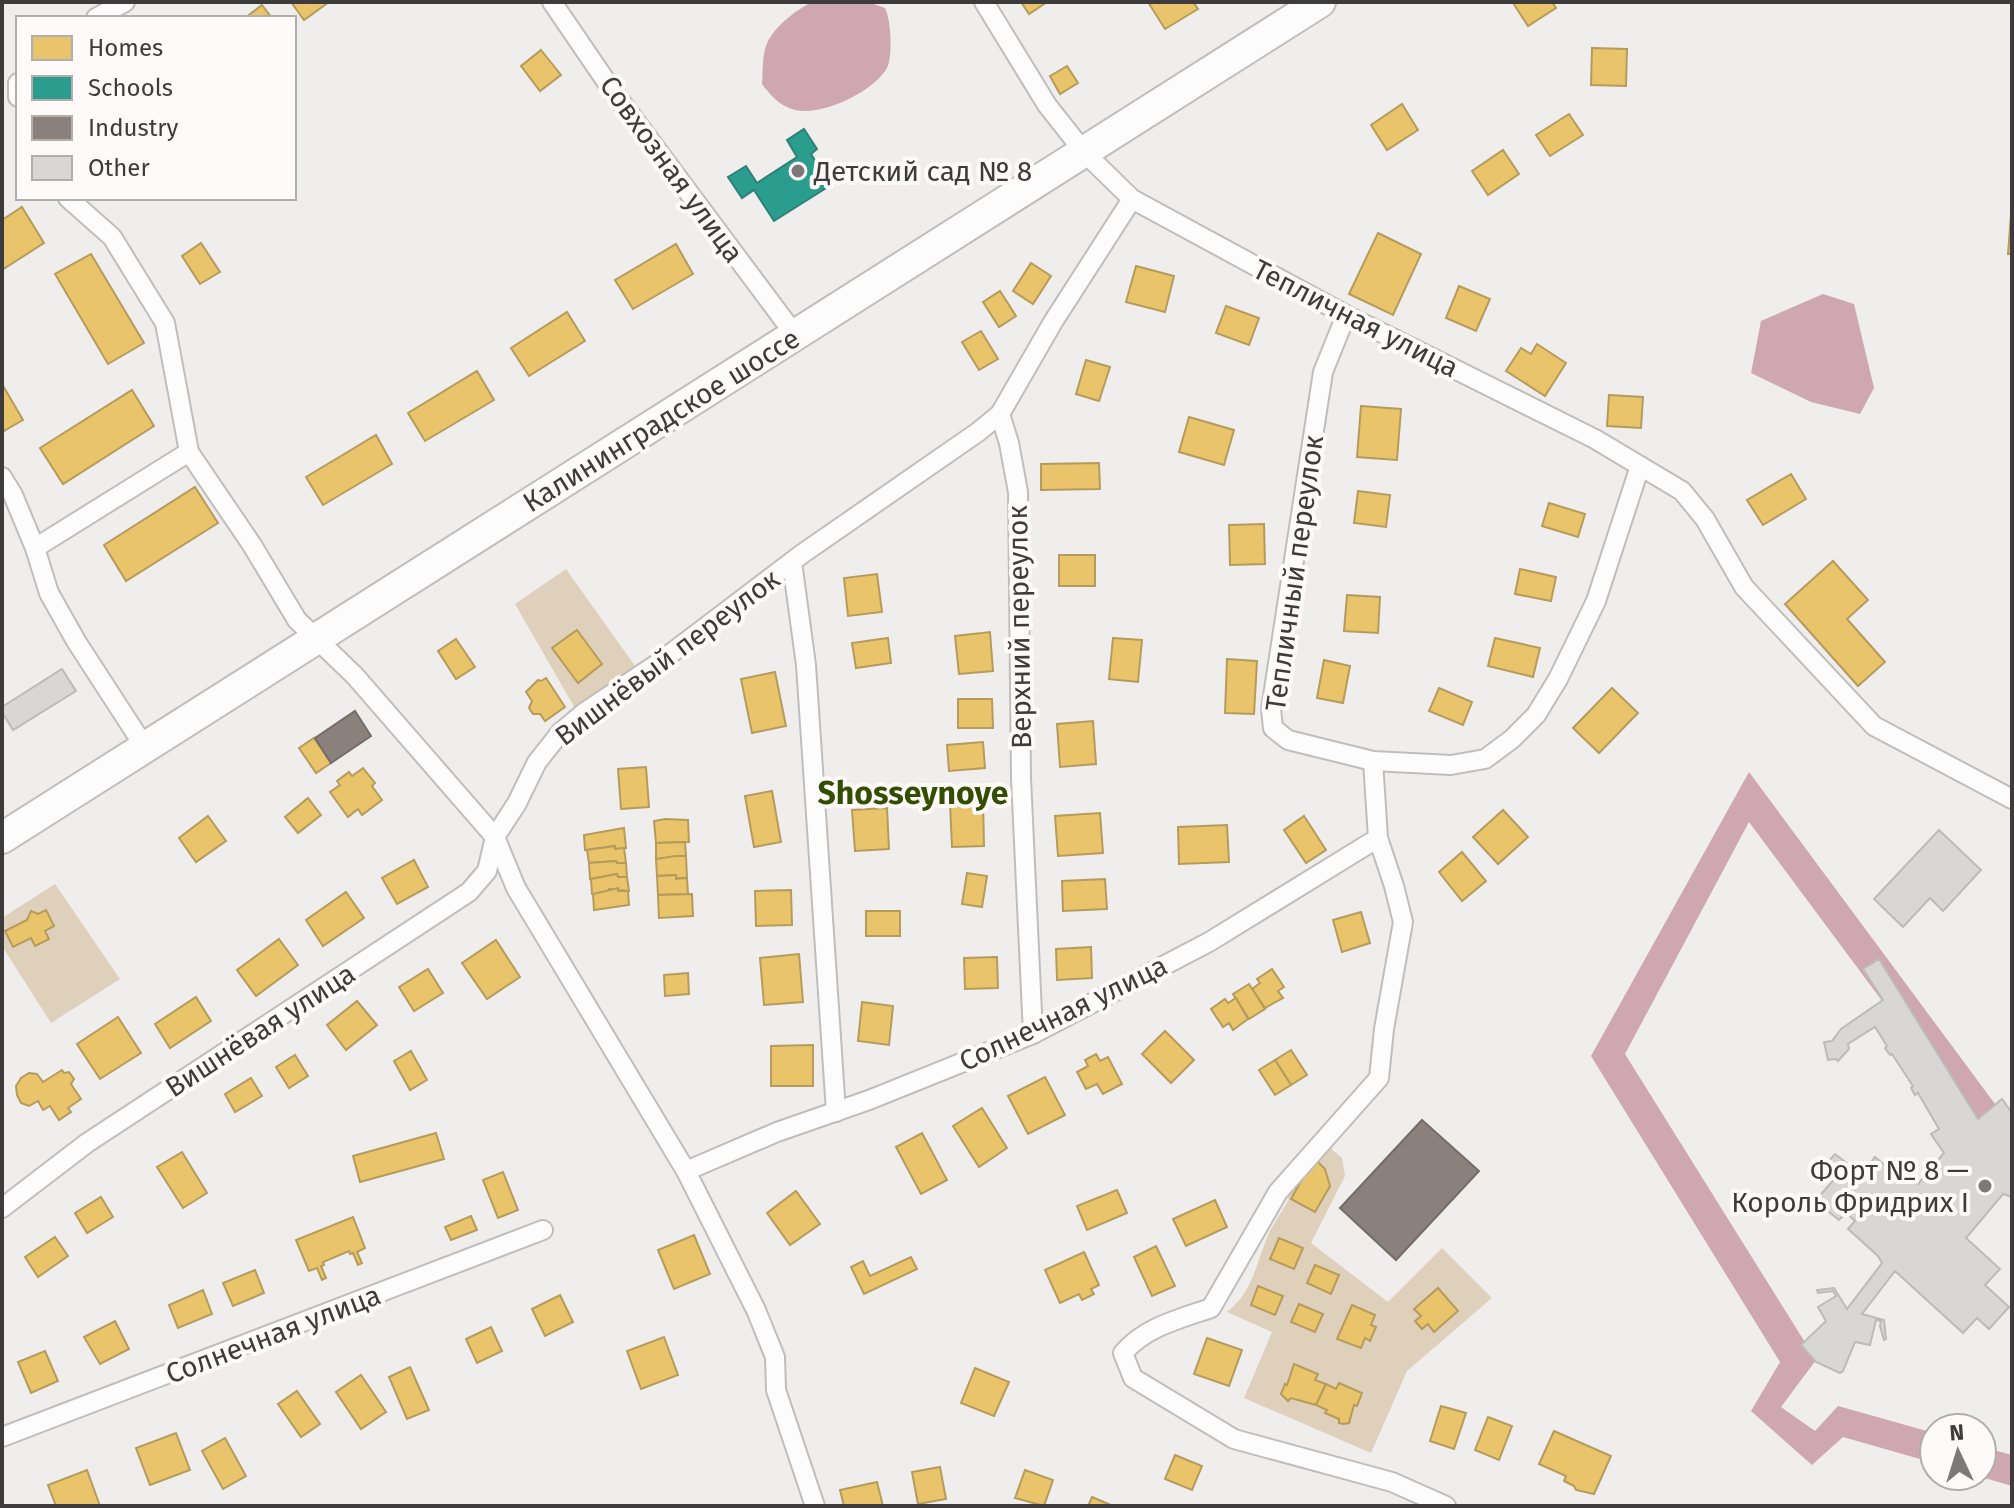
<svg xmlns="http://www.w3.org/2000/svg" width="2014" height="1508" viewBox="0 0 2014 1508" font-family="'Fira Sans',sans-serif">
<rect width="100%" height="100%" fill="#f0eeec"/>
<!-- green -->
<g fill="#dfd0bc">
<polygon points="566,569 635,666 576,710 515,604"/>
<polygon points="55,884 120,979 51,1023 2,946 2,918"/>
<path d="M1322,1141l20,17 3,18 -34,67 77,59 54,-54 50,50 -85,73 -36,82 -127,-55 28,-66 -45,-20c27,-21 29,-50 42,-79 6,-12 14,-23 20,-34l-6,-7z"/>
</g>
<!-- water -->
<g fill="#cea7b0">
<path d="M812,2h56l17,6c6,11 8,48 2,60 -14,24 -64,48 -92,42 -15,-4 -24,-14 -33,-26 1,-12 0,-27 4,-38 6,-18 30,-36 46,-44z"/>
<polygon points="1823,294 1854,304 1874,388 1860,414 1811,402 1751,373 1761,321"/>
<polygon points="1749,772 1995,1104 1973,1123 1749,822 1625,1054 1816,1360 1781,1407 1815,1431 1838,1406 1934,1433 1934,1463 1843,1437 1812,1465 1751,1411 1780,1362 1591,1056"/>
<polygon points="1982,1447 2012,1455 2012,1486 1978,1476 1982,1476"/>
</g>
<!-- homes -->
<g fill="#e9c46a" stroke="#b59b5c" stroke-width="2">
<polygon points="291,2 329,2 304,20"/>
<polygon points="1021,2 1047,2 1029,14"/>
<polygon points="1148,2 1193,2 1198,9 1165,29"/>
<polygon points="1515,2 1552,2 1556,8 1528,26 1513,3"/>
<polygon points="262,5 272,18 245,18"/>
<polygon points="1592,48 1627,49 1626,86 1591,85"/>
<polygon points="541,50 561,75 540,91 521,66"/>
<polygon points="1067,66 1078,83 1060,94 1050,76"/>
<polygon points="1402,104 1418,130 1387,150 1371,125"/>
<polygon points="1569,114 1583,135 1550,156 1536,135"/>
<polygon points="1503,150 1519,174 1488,195 1472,171"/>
<polygon points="2012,201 2012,254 2008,254"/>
<polygon points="22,207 44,243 2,270 2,220"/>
<polygon points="1378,233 1421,254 1393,315 1349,294"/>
<polygon points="201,243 220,272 200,284 182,256"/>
<polygon points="676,244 693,274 633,309 615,280"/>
<polygon points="91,254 144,343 108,364 55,274"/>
<polygon points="1031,263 1051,276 1033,304 1013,291"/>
<polygon points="1136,266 1174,276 1165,312 1126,302"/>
<polygon points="1459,286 1490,299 1476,331 1446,318"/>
<polygon points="1000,291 1016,316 999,327 983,302"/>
<polygon points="1226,306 1259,318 1249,345 1216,333"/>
<polygon points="567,312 585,341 529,376 511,348"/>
<polygon points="981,331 998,359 979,370 962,342"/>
<polygon points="1537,344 1566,363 1545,396 1506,371 1521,348 1531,354"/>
<polygon points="1086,360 1110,367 1099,401 1076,394"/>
<polygon points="477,371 494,400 425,441 408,413"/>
<polygon points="2,384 23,420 2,432"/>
<polygon points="132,390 154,426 63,484 40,448"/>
<polygon points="1609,395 1643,397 1641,428 1607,426"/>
<polygon points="1361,406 1401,409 1397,460 1357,457"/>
<polygon points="1189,417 1234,430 1224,465 1179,452"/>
<polygon points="376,435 392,464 323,505 306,477"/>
<polygon points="1099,463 1100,489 1041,490 1041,464"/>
<polygon points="1791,474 1806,499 1763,525 1747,500"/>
<polygon points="195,487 218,523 126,581 104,545"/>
<polygon points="1358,491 1390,495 1386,527 1354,523"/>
<polygon points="1549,503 1585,514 1578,537 1542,526"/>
<polygon points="1264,524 1265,564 1230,565 1229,525"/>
<rect x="1059" y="555" width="36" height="31"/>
<polygon points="1833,561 1868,600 1847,619 1885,662 1858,686 1785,604"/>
<polygon points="1520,569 1556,577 1551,601 1515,594"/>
<polygon points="877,574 882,612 848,616 844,578"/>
<polygon points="1347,595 1380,597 1378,633 1344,631"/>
<polygon points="577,630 602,664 578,683 552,648"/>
<polygon points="990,632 993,671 959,674 955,636"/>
<polygon points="888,638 891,663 856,668 852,643"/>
<polygon points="1113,638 1142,640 1138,682 1109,679"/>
<polygon points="1495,638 1540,648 1533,677 1488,666"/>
<polygon points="456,639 475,667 456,679 438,651"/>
<polygon points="1227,659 1257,661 1254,714 1225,713"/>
<polygon points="1324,660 1350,666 1343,703 1317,698"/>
<polygon points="775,672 786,726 752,733 741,679"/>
<polygon points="546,678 565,707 545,721 540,714 533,714 529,708 532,701 526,692 538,680 541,681"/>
<polygon points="1439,688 1472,702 1463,725 1429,711"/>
<polygon points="1612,688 1638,713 1599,753 1573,728"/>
<polygon points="958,699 992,699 993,728 958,728"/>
<polygon points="1093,721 1096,764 1060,767 1057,724"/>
<polygon points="314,738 331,763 316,773 299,748"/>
<polygon points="983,742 985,768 949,771 947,745"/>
<polygon points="646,767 649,807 621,809 618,769"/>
<polygon points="363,768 375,783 372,786 382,800 362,815 358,809 348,817 330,792 340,785 337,781 349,772 352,776"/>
<polygon points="772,791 781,842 754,847 745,796"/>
<polygon points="308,798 321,815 298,833 285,817"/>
<polygon points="983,802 984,846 952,847 950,803"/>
<polygon points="887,808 889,849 855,851 852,810"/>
<polygon points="1503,810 1528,837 1498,864 1473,837"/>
<polygon points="1100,813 1103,853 1058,856 1055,816"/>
<polygon points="208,816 226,841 196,862 179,838"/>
<polygon points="1304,816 1326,850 1306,863 1284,830"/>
<polygon points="665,819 688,820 689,842 656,843 654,821"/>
<polygon points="1227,825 1229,862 1179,864 1178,827"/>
<polygon points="624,828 626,848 615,849 615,846 585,850 584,835"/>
<polygon points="685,842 686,856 656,859 656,843"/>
<polygon points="615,846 615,849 624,848 626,863 617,863 616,861 589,863 587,850"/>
<polygon points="1462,852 1486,881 1462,901 1439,872"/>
<polygon points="675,856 686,856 687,878 676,878 676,875 657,876 656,859"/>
<polygon points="414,860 428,887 397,904 382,878"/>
<polygon points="616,861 617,863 626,863 627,877 618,877 617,874 590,879 589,863"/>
<polygon points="967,873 987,876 982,907 962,904"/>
<polygon points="617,874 618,877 627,877 629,891 609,889 609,893 592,894 591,879"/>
<polygon points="676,875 676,879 687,878 688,894 658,895 657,876"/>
<polygon points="1105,879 1107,909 1063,911 1062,881"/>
<polygon points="618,888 618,891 628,891 629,905 594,910 593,894"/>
<polygon points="791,890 792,925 756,926 755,891"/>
<polygon points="346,892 364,918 323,946 306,920"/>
<polygon points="692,894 693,916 659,918 658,895"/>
<polygon points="46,910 54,926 45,931 49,939 35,946 31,938 13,947 5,931 27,920 31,911 38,914"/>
<rect x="866" y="911" width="34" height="25"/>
<polygon points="1361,912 1370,943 1342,952 1333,920"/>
<polygon points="279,939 298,965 256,996 237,970"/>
<polygon points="496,940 520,977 487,999 462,963"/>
<polygon points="1091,947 1092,978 1057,980 1056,949"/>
<polygon points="799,954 803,1002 764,1005 760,958"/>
<polygon points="997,957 998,988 965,989 964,958"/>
<polygon points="428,969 443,993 414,1011 399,987"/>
<polygon points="1272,969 1284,987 1278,991 1283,998 1265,1008 1252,989 1260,983 1257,979"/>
<polygon points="688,973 689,994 665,996 664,975"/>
<polygon points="1249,984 1265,1009 1249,1019 1233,994"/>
<polygon points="196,997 211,1021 170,1048 155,1024"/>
<polygon points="1236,998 1248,1019 1233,1030 1229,1023 1223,1027 1211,1009 1225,999 1228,1003"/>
<polygon points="357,1001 377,1025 346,1050 327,1025"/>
<polygon points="862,1002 893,1006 889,1045 858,1041"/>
<polygon points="118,1017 141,1053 100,1079 77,1044"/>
<polygon points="1165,1031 1194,1060 1171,1083 1142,1054"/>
<polygon points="813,1045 813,1086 771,1086 771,1046"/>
<polygon points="1291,1050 1307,1075 1291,1085 1275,1060"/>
<polygon points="411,1051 427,1080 410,1090 394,1061"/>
<polygon points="1096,1054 1100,1061 1108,1057 1122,1084 1103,1094 1097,1084 1086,1089 1077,1072 1088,1066 1085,1060"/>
<polygon points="295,1055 308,1076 289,1088 276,1067"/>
<polygon points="1275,1060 1291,1085 1275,1095 1259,1070"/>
<polygon points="62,1070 64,1073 69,1072 74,1079 71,1084 81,1099 68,1108 71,1112 59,1120 50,1106 43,1110 38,1101 29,1106 21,1103 17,1095 16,1086 21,1078 29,1073 37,1074 43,1082"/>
<polygon points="1045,1077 1065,1115 1028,1134 1008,1096"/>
<polygon points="251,1078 262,1096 235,1112 225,1094"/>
<polygon points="982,1108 1007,1148 979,1167 953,1126"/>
<polygon points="436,1133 444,1159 360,1182 353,1156"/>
<polygon points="922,1133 947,1180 921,1194 896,1147"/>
<polygon points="182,1152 207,1193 183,1208 157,1167"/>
<polygon points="1314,1158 1325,1169 1330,1186 1315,1212 1291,1199"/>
<polygon points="503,1172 518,1210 498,1218 483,1180"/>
<polygon points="1117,1190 1127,1213 1087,1230 1077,1206"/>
<polygon points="796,1191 820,1224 790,1245 767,1213"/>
<polygon points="101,1197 113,1217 87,1233 75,1213"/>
<polygon points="1215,1200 1227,1227 1186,1246 1173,1219"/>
<polygon points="471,1216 477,1230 451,1240 445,1227"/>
<polygon points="353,1217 365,1248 357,1252 362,1263 358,1265 353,1253 350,1254 349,1251 323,1262 324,1265 321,1266 326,1278 322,1280 317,1268 309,1271 296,1240"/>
<polygon points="694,1235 710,1274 674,1289 658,1250"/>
<polygon points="55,1237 68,1256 38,1277 25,1257"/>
<polygon points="1279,1238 1303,1248 1294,1269 1270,1259"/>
<polygon points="1156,1246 1175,1286 1152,1296 1134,1257"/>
<polygon points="1084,1252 1099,1285 1091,1289 1094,1294 1082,1300 1079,1294 1060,1303 1045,1270"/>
<polygon points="911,1257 917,1269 864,1294 851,1267 863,1261 870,1276"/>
<polygon points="1315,1265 1339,1275 1331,1294 1307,1283"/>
<polygon points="255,1270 264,1293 233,1306 223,1283"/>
<polygon points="1258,1286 1283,1296 1275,1315 1251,1305"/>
<polygon points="1438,1288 1458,1311 1434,1332 1428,1324 1422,1329 1415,1321 1421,1316 1414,1309"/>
<polygon points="203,1290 212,1314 178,1328 169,1305"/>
<polygon points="560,1295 573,1322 545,1336 532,1309"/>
<polygon points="1299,1304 1323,1314 1315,1332 1291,1322"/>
<polygon points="1352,1305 1375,1315 1371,1325 1376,1327 1370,1341 1365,1338 1361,1348 1337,1339"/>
<polygon points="115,1321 129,1349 100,1364 84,1337"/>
<polygon points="491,1327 502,1351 477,1363 466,1339"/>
<polygon points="664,1337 678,1375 641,1389 627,1351"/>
<polygon points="1207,1338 1242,1350 1229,1386 1194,1374"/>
<polygon points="45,1351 58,1381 31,1393 18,1362"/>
<polygon points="1294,1364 1318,1374 1315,1380 1326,1384 1316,1405 1291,1398 1288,1401 1281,1394 1285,1384 1287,1385"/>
<polygon points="410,1367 429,1410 407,1419 389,1377"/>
<polygon points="975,1368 1009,1382 994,1416 961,1403"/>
<polygon points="361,1375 386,1412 361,1429 336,1392"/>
<polygon points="1339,1383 1362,1393 1357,1406 1354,1405 1349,1423 1343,1424 1339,1423 1339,1419 1325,1413 1327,1410 1316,1405 1326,1384 1336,1389"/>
<polygon points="297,1391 320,1424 301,1437 278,1404"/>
<polygon points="1441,1406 1466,1413 1454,1449 1430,1441"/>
<polygon points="1488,1417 1512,1426 1499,1460 1475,1450"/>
<polygon points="1554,1431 1611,1456 1594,1494 1576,1490 1574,1486 1564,1481 1566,1476 1539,1464"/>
<polygon points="176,1433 190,1470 150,1485 136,1448"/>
<polygon points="225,1438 246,1476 223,1489 202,1451"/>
<polygon points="1175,1455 1202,1466 1192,1490 1165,1479"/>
<polygon points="940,1467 946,1499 918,1504 912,1472"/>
<polygon points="87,1470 100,1506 56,1506 48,1485"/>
<polygon points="1025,1470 1053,1480 1044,1506 1015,1498"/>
<polygon points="877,1482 883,1506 844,1506 840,1490"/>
<polygon points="1092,1497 1113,1506 1088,1506"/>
</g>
<!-- schools -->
<polygon fill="#2a9d8f" stroke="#308076" stroke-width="2" points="804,129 817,149 811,154 831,185 774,221 754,190 742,198 728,177 746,166 757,183 797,157 787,140"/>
<!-- industry -->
<g fill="#8a817c" stroke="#736c68" stroke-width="2">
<polygon points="355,711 371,736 331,763 315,738"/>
<polygon points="1422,1120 1479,1171 1396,1260 1340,1208"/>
</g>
<!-- building -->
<g fill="#d8d7d6" stroke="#bcbbb9" stroke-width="2">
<polygon points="62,669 76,691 13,730 2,712 2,707"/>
<polygon points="1939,830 1981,870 1943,911 1930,898 1903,927 1874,899"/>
<polygon points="1879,959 1978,1119 2002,1099 2012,1113 2012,1197 2003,1194 1966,1238 2000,1269 1985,1285 2009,1307 1989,1329 1977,1318 1963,1333 1895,1271 1862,1314 1884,1320 1886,1339 1884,1340 1880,1326 1881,1321 1876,1320 1870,1345 1855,1342 1843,1371 1840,1373 1816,1362 1801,1345 1826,1321 1818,1307 1836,1296 1833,1291 1818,1293 1817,1290 1834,1288 1847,1309 1882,1263 1878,1256 1848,1229 1855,1221 1846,1213 1839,1220 1815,1201 1837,1176 1825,1165 1835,1154 1861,1174 1875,1157 1903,1181 1908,1175 1918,1184 1944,1153 1931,1134 1939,1129 1918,1093 1915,1095 1911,1088 1913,1086 1892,1054 1890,1055 1885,1048 1887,1046 1875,1027 1848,1044 1849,1049 1838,1061 1836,1059 1828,1060 1824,1042 1832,1041 1841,1029 1883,1000 1863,969"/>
</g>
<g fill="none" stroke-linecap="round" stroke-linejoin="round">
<defs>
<g id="street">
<polyline points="552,2 610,87 795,335"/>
<polyline points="984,2 1047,105 1084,152 1132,199 1346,315 1595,439 1682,491 1705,519 1744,587 1874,726 2012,799"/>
<polyline points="96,18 125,2"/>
<polyline points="18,83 18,97"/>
<polyline points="68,198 112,237 165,323 189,452 252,545 297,620 355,676 495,837 516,888 686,1171 756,1310 775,1357 776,1390 815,1506"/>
<polyline points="1346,315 1323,372 1271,709 1273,728 1288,740 1373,761 1451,765 1485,759 1512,739 1536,715 1558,679 1596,601 1640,466"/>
<polyline points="1000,414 1009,443 1018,492 1021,778 1033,1034"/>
<polyline points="2,477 13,495 35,548 49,593 76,641 144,746"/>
<polyline points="35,548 189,452"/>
<polyline points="792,562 806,665 836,1112"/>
<path d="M1373,761l5,77 16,48 9,36 -19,107 -5,49 -101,114 -67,116c-32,11 -66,19 -88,45l10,25 101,61 158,43 54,24"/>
<polyline points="686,1171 777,1132 869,1100 1033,1034 1209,942 1378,838"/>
<polyline points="2,1208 87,1143 469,892 487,871 495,837 517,803 537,762 560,733 585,712 657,664 802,554 978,432 1000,414 1053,322 1132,199"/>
<polyline points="2,1437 543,1230"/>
</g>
<polyline id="primary" points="2,838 1320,2"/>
</defs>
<!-- street casing -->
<use href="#street" stroke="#c0bebd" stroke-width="22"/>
<!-- primary casing -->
<use href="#primary" stroke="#c0bebd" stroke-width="34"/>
<!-- street -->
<use href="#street" stroke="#fdfcfc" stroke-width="18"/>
<!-- primary -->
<use href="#primary" stroke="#fdfcfc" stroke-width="30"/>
</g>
<!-- markers -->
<g fill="#7c7a79" stroke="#fefaf9" stroke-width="3">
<circle cx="798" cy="171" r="8"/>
<circle cx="1985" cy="1186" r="8"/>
</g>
<g text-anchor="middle" stroke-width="8" stroke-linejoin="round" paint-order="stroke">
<!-- street labels -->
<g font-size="28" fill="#3d3b3b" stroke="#fefaf9">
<text transform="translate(672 169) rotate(54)" y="10">Совхозная улица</text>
<text transform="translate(1356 318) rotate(27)" y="10">Тепличная улица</text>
<text transform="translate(661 420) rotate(-32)" y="10">Калининградское шоссе</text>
<text transform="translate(1294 573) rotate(-82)" y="10">Тепличный переулок</text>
<text transform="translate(1019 627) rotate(-91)" y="10">Верхний переулок</text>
<text transform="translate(667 657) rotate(-37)" y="10">Вишнёвый переулок</text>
<text transform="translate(1063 1013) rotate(-26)" y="10">Солнечная улица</text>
<text transform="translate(260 1030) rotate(-33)" y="10">Вишнёвая улица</text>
<text transform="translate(273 1334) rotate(-21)" y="10">Солнечная улица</text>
</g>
<!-- poi labels -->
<g font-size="28" fill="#3d3b3b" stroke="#fefaf9" text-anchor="start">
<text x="814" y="181">Детский сад № 8</text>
<text x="1969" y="1180" text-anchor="end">Форт № 8 —<tspan x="1969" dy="32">Король Фридрих I</tspan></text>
</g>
<!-- quarter labels -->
<g font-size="32" font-weight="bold" fill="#334d01" stroke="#fefaf9">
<text x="913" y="804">Shosseynoye</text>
</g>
</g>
<!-- border -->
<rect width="2014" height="1508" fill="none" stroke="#3d3b3b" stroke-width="8"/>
<!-- legend -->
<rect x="16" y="16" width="280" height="184" fill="#fefaf9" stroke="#b1aead" stroke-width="2"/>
<rect x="32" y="36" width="40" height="24" fill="#e9c46a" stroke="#b1aead" stroke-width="2"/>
<text x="88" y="56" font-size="24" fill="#3d3b3b">Homes</text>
<rect x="32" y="76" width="40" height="24" fill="#2a9d8f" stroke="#b1aead" stroke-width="2"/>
<text x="88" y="96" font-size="24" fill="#3d3b3b">Schools</text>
<rect x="32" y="116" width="40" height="24" fill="#8a817c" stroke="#b1aead" stroke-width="2"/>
<text x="88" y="136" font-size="24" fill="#3d3b3b">Industry</text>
<rect x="32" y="156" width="40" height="24" fill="#d8d7d6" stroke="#b1aead" stroke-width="2"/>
<text x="88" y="176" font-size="24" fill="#3d3b3b">Other</text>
<!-- north arrow -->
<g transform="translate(1958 1452) rotate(356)"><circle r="38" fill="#fefaf9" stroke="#b1aead" stroke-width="2"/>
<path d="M0-6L14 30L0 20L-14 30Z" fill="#7c7a79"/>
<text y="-12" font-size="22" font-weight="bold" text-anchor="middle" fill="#3d3b3b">N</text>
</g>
</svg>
